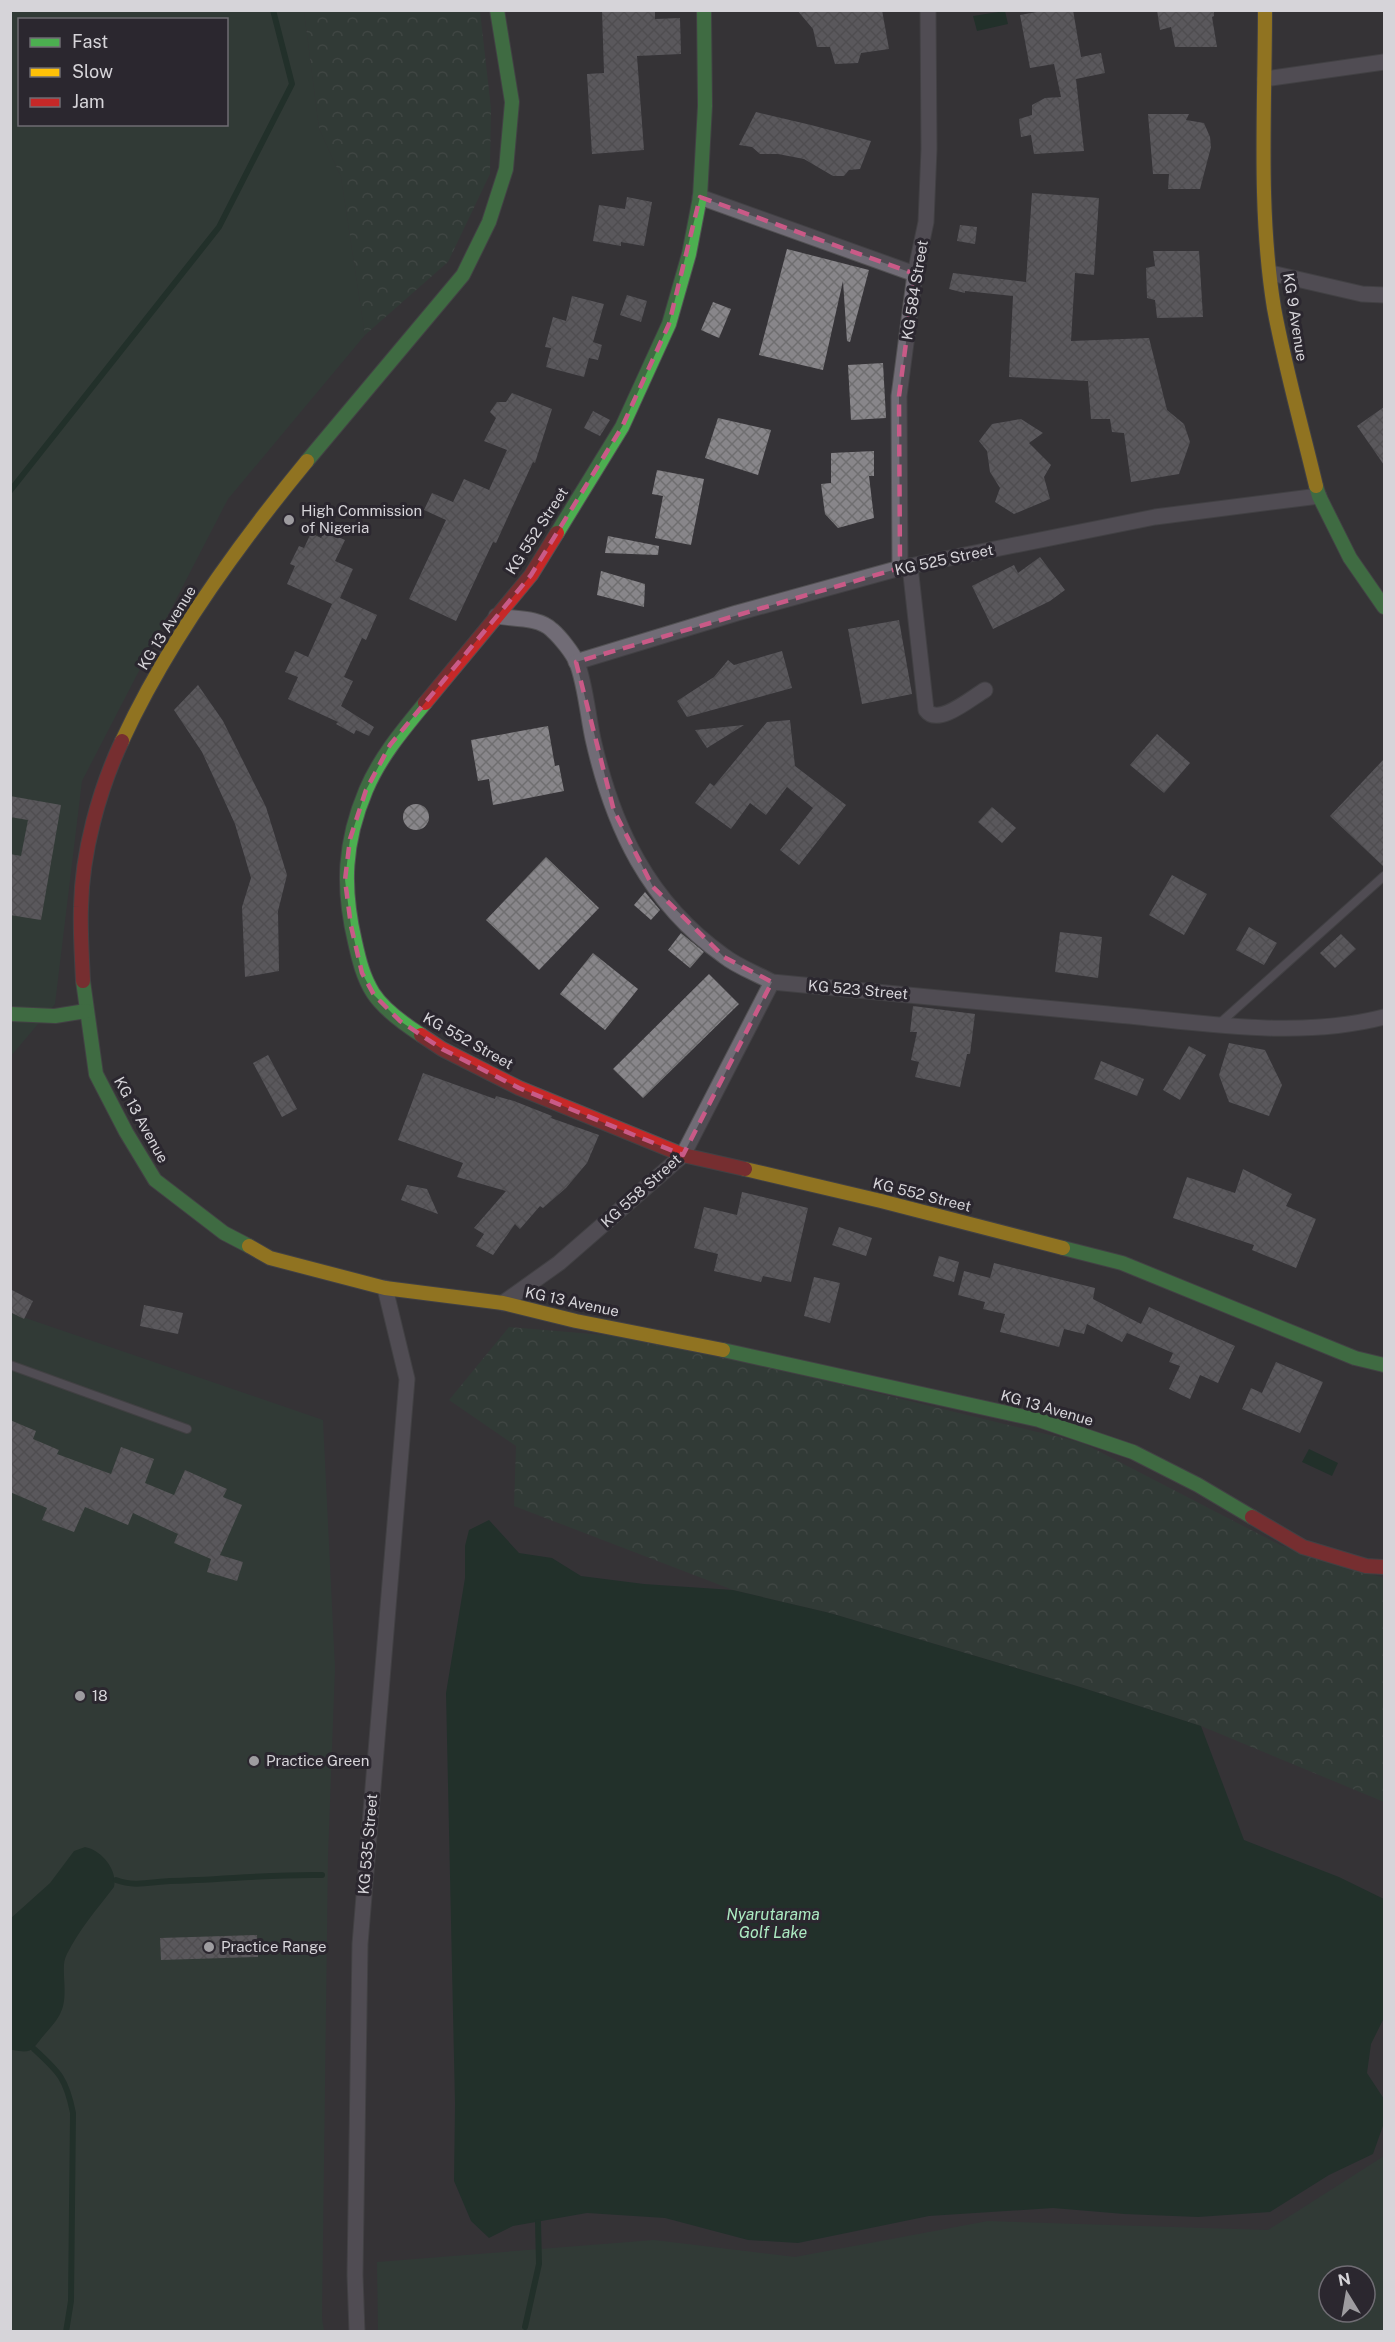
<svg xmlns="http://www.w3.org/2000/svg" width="1395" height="2342" viewBox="0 0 1395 2342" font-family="'Public Sans',sans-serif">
<defs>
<pattern id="forest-crowns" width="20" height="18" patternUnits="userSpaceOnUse" patternTransform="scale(1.5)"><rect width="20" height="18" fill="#2e4336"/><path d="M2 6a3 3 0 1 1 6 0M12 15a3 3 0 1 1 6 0" fill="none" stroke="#4c5d52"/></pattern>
<pattern id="building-cross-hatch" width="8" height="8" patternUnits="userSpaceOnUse" patternTransform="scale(1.5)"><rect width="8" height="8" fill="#88868a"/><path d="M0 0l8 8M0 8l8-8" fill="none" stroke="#6f6e70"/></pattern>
</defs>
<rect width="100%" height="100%" fill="#353337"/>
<!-- grass -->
<g fill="#2e4336" fill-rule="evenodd">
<path d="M11,11h293l15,117 22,49 24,158 -137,164 -146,282 -27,223 -44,52zM20,20h206v104h-206z"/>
<polygon points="11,1313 323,1420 335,1668 328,1856 322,2318 324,2331 11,2332"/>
<path d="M1384,2156v175h-1006l-1,-69 277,-22 141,17 193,-36 280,9zM1329,2276h36v36h-36z"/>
</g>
<!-- forest -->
<g fill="url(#forest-crowns)">
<polygon points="304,11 480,11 491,108 490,174 448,262 365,335 341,177 319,128"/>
<polygon points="509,1327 653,1339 1083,1443 1280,1545 1384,1578 1384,1802 1201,1726 1077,1686 830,1613 733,1590 514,1506 516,1446 449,1400"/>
</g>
<!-- water -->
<g fill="#0c2d1c">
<polygon points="1005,11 1008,24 977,31 973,16"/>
<polygon points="1309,1449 1338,1463 1332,1476 1302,1462"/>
<polygon points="489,1520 519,1553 552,1558 581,1576 644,1584 733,1590 830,1613 1077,1686 1201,1726 1244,1840 1339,1877 1384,1899 1384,2018 1371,2044 1367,2073 1384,2099 1384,2123 1373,2154 1329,2175 1270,2212 1198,2217 1124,2214 1053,2208 929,2216 798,2243 748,2240 665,2218 587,2213 513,2226 489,2238 471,2221 454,2181 455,2104 446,1693 465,1578 465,1546 469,1530"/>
<path d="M85,1847c16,3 33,22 29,40 -17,22 -35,43 -47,67 -4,8 -3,14 -3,22 2,30 0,37 -19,58 -14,16 -11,20 -33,16l-1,-132 39,-35 24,-32z"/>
</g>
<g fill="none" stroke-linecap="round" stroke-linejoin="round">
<!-- stream -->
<g stroke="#0c2d1c" stroke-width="6">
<polyline points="10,491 219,227 292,84 273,10"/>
<path d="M116,1880c18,7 35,2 54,1 51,-1 101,-7 152,-6"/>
<path d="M34,2049c25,23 32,29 39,64l-2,188 -5,31"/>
<polyline points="525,2327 539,2264 538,2222"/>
</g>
</g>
<!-- building -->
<g fill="url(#building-cross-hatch)">
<polygon points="602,10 655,10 655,19 680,18 681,54 637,56 644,150 592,154 587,74 604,73"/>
<polygon points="797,10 882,10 889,49 861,53 858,63 835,64 830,47 817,47 813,29"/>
<polygon points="1048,10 1073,10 1081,57 1101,53 1105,73 1076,79 1084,151 1034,154 1031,135 1021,137 1019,119 1032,115 1032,105 1045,98 1061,97 1054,64 1030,68 1020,15"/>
<polygon points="1157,10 1214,10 1214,16 1212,17 1217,47 1175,47 1171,27 1160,30"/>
<polygon points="756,112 811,125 871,141 860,169 849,170 844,176 833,176 804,159 778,154 760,154 752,147 739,145"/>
<polygon points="1148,114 1189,114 1186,120 1204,123 1210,137 1211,147 1200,189 1168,189 1169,174 1153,174"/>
<polygon points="1032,193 1099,198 1094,275 1075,273 1071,341 1149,338 1167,410 1184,424 1190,442 1179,474 1131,482 1124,433 1112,432 1110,419 1091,419 1088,381 1009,377 1013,296 965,291 965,293 949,289 953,273 1026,282"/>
<polygon points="627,197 652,202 644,246 621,242 621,246 593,241 599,205 625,209"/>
<polygon points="960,225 977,227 975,244 957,241"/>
<polygon points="787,249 869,270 850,342 847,341 843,281 823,370 759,355"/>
<polygon points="1153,251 1199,251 1203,317 1157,318 1155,300 1147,298 1146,268 1155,266"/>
<polygon points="627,295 647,301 641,322 620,315"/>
<polygon points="572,296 604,304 593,342 602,345 598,360 589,358 584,377 546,367 551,348 545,347 553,317 566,321"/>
<polygon points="713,302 731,309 719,338 701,330"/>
<polygon points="883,363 886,418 851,420 848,365"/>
<polygon points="512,393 552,409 535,463 533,462 496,543 493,542 456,621 409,599 446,520 424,510 432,493 453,502 464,479 489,490 507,450 484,441 496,418 490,412 497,402 506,402"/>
<polygon points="1384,407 1384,465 1357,426"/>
<polygon points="593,411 610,420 600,436 584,428"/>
<polygon points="718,418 771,430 758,475 705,458"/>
<polygon points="1021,419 1043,433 1029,443 1051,465 1044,477 1050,499 1014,514 995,502 1000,488 990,472 987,451 979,441 992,424"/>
<polygon points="874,451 874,476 869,476 874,518 838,528 825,514 821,484 831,483 831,453"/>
<polygon points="657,470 704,479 691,545 655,538 663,496 652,494"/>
<polygon points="325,531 345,540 335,561 353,569 340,598 377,615 366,640 362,638 344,677 353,681 341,706 374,727 369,736 356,730 354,734 336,724 338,722 288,699 298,677 285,672 295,651 308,657 332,604 287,584 295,566 290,564 299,546 304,548 311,533 321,538"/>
<polygon points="608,536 659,546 658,555 605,553"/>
<polygon points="1040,557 1065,590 1050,601 993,629 972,586 1014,565 1018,573"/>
<polygon points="601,571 645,584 644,607 597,595"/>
<polygon points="899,620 912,694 862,704 848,629"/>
<polygon points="782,651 792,688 687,717 677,701 714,677 728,660 734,665"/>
<polygon points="198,685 223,721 266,807 287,875 278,911 279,971 245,977 242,907 251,878 235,824 202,752 174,710"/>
<polygon points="790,720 795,766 846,805 799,865 780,850 813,808 787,787 766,815 750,803 731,829 695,803 710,783 714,786 767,722"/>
<polygon points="744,725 707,748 695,730"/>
<polygon points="548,726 555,766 559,765 564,791 493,805 489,779 478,781 471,740"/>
<polygon points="1157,734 1190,763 1164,793 1130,765"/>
<polygon points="1384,759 1384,867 1330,816"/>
<polygon points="10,796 61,805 41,920 10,915 10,854 21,856 28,820 10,817"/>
<circle cx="416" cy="817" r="13"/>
<polygon points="992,807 1016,828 1002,843 978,822"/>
<polygon points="546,857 599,908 539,970 486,920"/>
<polygon points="1172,875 1207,894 1184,935 1149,915"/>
<polygon points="645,892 660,910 651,920 634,905"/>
<polygon points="1249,927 1277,943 1264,965 1236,950"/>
<polygon points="1060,932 1102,937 1098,978 1055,972"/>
<polygon points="681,933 704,952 690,968 668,950"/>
<polygon points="1341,934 1356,949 1335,968 1320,953"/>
<polygon points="593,953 638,989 605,1030 560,994"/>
<polygon points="709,974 739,1004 643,1098 613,1069"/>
<polygon points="913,1006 975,1014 970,1054 967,1054 960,1087 915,1077 919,1062 911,1060 917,1032 910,1032"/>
<polygon points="1229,1043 1265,1050 1282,1085 1269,1116 1229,1102 1219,1075"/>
<polygon points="1189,1046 1206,1055 1180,1100 1163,1090"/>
<polygon points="268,1055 297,1109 282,1117 253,1063"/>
<polygon points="1101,1061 1144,1079 1137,1096 1094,1079"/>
<polygon points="423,1073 495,1099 496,1096 514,1101 552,1116 551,1118 599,1135 587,1163 566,1188 543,1208 540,1206 520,1229 515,1224 493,1255 476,1246 484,1234 474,1228 506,1191 457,1177 463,1163 398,1140"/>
<polygon points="1243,1169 1292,1194 1286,1206 1316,1219 1296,1268 1252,1250 1254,1245 1173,1218 1187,1177 1235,1193"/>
<polygon points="407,1185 427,1189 438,1214 401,1200"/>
<polygon points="742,1192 808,1208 791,1282 763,1276 761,1282 714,1271 718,1254 694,1248 704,1207 737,1215"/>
<polygon points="839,1227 872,1238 866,1256 832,1245"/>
<polygon points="939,1256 959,1262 954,1282 933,1276"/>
<polygon points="994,1263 1095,1288 1093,1299 1141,1324 1149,1307 1235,1346 1218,1383 1200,1375 1190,1399 1169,1389 1180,1366 1169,1362 1173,1353 1127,1333 1122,1342 1087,1324 1084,1334 1064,1329 1059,1347 1000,1332 1005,1314 983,1309 985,1302 958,1295 964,1271 990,1278"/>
<polygon points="814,1277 840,1283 830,1323 804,1316"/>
<polygon points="10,1289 33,1301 24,1319 10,1312"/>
<polygon points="144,1305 183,1313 178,1334 140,1326"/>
<polygon points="1276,1362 1323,1382 1300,1433 1242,1409 1251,1388 1262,1393"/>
<polygon points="10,1420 36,1431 33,1439 59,1450 57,1454 111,1474 121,1447 154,1459 145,1483 174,1495 185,1470 227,1489 223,1497 242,1505 220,1555 243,1562 237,1581 207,1572 211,1559 174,1543 178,1534 133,1513 128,1525 85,1507 74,1532 42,1520 47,1508 10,1492"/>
<polygon points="257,1935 258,1957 161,1960 160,1938"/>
</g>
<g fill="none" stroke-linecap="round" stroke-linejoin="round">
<defs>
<g id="lane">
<polyline points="1220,1023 1384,876"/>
<polyline points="10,1365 187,1429"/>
</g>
<g id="street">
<polyline points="1265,79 1384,62"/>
<polyline points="700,197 915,274"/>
<polyline points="1271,273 1362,294 1384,295"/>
<path d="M910,566l16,144c12,17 45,-12 59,-20"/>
<polyline points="900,568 899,396 915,274 926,222 929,149 928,10"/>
<path d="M496,616c17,3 43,1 56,14 8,7 21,23 25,33 8,20 11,53 16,76 20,88 55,163 131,217 14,11 32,17 48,26 112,10 224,21 336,32 91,8 187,26 276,3"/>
<polyline points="576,662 737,613 900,568 1155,517 1319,496"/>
<polyline points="503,1303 559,1263 683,1155 772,982"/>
<polyline points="357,2332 355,2275 360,1944 407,1379 385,1288"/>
</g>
<g id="fast">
<polyline points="307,461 463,275 489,222 506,169 512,102 497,10"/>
<polyline points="1316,486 1319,496 1350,558 1384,607"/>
<polyline points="557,533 622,427 669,324 689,254 700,197 705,106 704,10"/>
<polyline points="83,981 96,1074 126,1132 155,1180 224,1233 249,1246"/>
<polyline points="10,1014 55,1016 86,1011"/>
<path d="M421,1035c-17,-11 -37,-25 -48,-42 -10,-16 -14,-33 -18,-51 -13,-55 -11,-100 11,-152 14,-33 36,-59 59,-87"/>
<polyline points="1063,1248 1122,1263 1355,1358 1384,1365"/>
<polyline points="723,1350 1039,1420 1133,1452 1198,1485 1252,1517"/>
</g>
<g id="slow">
<path d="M1265,10c0,98 -7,200 9,298 11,60 28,119 42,178"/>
<path d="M122,741c46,-100 115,-195 185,-280"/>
<polyline points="745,1169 881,1201 1063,1248"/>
<polyline points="249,1246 270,1258 385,1288 503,1303 576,1321 723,1350"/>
</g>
<g id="jam">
<polyline points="425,703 531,575 557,533"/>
<path d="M83,981c-1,-25 -3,-50 -2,-74 1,-55 18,-117 41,-166"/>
<polyline points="421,1035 442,1049 519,1088 683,1155 745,1169"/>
<polyline points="1252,1517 1303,1547 1366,1566 1384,1567"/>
</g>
</defs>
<!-- lane casing -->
<use href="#lane" stroke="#525153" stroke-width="10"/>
<!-- street casing -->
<use href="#street" stroke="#525153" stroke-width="17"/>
<!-- fast casing -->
<use href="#fast" stroke="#525153" stroke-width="16"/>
<!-- slow casing -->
<use href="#slow" stroke="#525153" stroke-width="16"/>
<!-- jam casing -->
<use href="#jam" stroke="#525153" stroke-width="16"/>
<!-- lane -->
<use href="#lane" stroke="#716c76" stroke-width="8"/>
<!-- street -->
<use href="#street" stroke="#716c76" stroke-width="15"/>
<!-- fast -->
<use href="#fast" stroke="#4caf50" stroke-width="14"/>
<!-- slow -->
<use href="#slow" stroke="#ffc107" stroke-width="14"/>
<!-- jam -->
<use href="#jam" stroke="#c62828" stroke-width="14"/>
</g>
<!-- marked area -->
<path d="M0 0H1395V2342H0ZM700,197l215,77 -16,122 1,172 -324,94 38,149 39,76 71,70 48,25 -89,173 -164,-67 -77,-39 -42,-28 -26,-26 -12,-22 -11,-47 -6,-46 5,-41 16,-49 24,-45 141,-170 91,-148 47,-103z" fill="#353337" fill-opacity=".55" fill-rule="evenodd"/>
<path fill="none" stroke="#c95a87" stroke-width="4.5" stroke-dasharray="12 8" stroke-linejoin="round" d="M700,197l215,77 -16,122 1,172 -324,94 38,149 39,76 71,70 48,25 -89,173 -164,-67 -77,-39 -42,-28 -26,-26 -12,-22 -11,-47 -6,-46 5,-41 16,-49 24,-45 141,-170 91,-148 47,-103z"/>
<!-- markers -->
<g fill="#9e9ca0" stroke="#2b272f" stroke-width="2">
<circle cx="289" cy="520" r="6"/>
<circle cx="80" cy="1696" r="6"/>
<circle cx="254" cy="1761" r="6"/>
<circle cx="209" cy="1947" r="6"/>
</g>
<g text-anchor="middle" stroke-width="6" stroke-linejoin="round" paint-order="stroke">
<!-- street labels -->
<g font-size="15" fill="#d6d4d9" stroke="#2b272f">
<text transform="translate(915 290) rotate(-81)" y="5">KG 584 Street</text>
<text transform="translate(1295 317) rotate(81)" y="5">KG 9 Avenue</text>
<text transform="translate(537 531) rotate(-57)" y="5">KG 552 Street</text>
<text transform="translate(944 560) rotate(-12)" y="5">KG 525 Street</text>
<text transform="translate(167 628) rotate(-58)" y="5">KG 13 Avenue</text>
<text transform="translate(858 990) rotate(5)" y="5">KG 523 Street</text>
<text transform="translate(468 1041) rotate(29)" y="5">KG 552 Street</text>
<text transform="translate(141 1120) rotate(61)" y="5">KG 13 Avenue</text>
<text transform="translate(641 1191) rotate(-42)" y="5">KG 558 Street</text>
<text transform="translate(922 1195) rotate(14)" y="5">KG 552 Street</text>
<text transform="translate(572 1302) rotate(12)" y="5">KG 13 Avenue</text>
<text transform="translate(1047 1408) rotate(16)" y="5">KG 13 Avenue</text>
<text transform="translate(368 1844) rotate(-85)" y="5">KG 535 Street</text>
</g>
<!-- poi labels -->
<g font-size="15" fill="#d6d4d9" stroke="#2b272f" text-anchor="start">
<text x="301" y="516">High Commission<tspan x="301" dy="17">of Nigeria</tspan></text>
<text x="92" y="1701">18</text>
<text x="266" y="1766">Practice Green</text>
<text x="221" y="1952">Practice Range</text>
</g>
<!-- water labels -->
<g font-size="16" font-style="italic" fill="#aceac2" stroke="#2b272f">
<text x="773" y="1920">Nyarutarama<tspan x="773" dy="18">Golf Lake</tspan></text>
</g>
</g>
<!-- border -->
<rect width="1395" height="2342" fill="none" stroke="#d6d4d9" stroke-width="24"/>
<!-- legend -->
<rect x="18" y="18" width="210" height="108" fill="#2b272f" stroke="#6f6c73" stroke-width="1.5"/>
<rect x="30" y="38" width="30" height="9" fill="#4caf50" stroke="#6f6c73" stroke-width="1.5"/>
<text x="72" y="48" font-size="18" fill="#d6d4d9">Fast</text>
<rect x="30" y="68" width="30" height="9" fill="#ffc107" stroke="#6f6c73" stroke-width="1.5"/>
<text x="72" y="78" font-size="18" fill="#d6d4d9">Slow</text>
<rect x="30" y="98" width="30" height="9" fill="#c62828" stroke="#6f6c73" stroke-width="1.5"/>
<text x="72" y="108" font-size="18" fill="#d6d4d9">Jam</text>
<!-- north arrow -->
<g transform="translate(1347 2294) rotate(349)"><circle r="28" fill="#2b272f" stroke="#6f6c73" stroke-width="1.5"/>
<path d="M0-4.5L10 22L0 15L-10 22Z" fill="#9e9ca0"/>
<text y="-9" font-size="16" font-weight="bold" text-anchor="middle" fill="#d6d4d9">N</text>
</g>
</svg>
